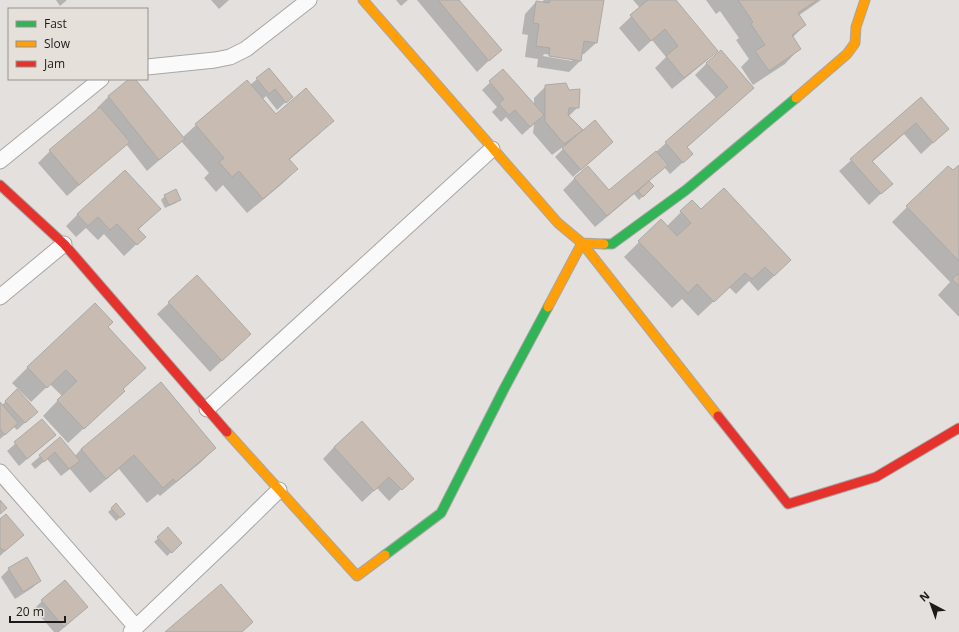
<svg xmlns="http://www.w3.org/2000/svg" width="959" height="632" viewBox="0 0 959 632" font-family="'Open Sans',sans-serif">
<rect width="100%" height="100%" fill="#e3e0de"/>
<!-- shadow -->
<g fill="#0003" fill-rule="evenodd">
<polygon points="56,0 67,0 60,6"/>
<polygon points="211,0 229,0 219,9"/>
<polygon points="396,0 408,0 401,6"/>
<polygon points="417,0 458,0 500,50 477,72"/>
<path d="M544,0h54l-2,43 -12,11h-2l-1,6 -12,12 -32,-5 1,-8 -13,-2 3,-22 -6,-1 3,-20 11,-12 5,1zM544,54l28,4v3l-29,-5z"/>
<polygon points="633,0 674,0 716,50 705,62 672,89 655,68 666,57 652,40 639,52 619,28 640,8"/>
<polygon points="706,0 821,0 798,16 805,25 793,37 800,48 785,64 753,85 741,67 749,59 736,40 739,38 720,11 716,14"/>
<polygon points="707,63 752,88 686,148 691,154 680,165 670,174 664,167 648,182 653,186 639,200 634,194 595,227 563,190 575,178 609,192 656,152 716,98 695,75"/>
<polygon points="269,69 291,97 277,110 266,96 262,100 276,116 332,121 317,136 289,160 297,169 282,184 247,213 223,185 216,192 204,178 209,173 181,141 147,171 126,144 67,196 38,163 50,151 98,110 97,108 109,96 130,79 134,79 183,137 196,125 250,85"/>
<polygon points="503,70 534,105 534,98 546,86 578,107 568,117 581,130 571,140 572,141 612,142 573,177 555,157 565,147 564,146 552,155 533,133 534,124 522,135 506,117 501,122 492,112 497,107 482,90"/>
<polygon points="921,98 948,129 921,154 904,134 872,162 891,184 869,205 839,171"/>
<polygon points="959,166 959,317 938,295 950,282 892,222 907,207"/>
<polygon points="165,196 179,199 176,203 165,208 161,200"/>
<polygon points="701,211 775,275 758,291 749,281 736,294 729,287 698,316 682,299 672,308 624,257 639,242 667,226 681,212"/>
<polygon points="78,214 148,220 138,230 144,237 124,256 104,234 98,240 86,228 76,237 66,226"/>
<polygon points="197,277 250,334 210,372 157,314"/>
<polygon points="107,327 122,390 108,406 68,443 43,416 62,396 50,384 31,402 12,383 27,368"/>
<polygon points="17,391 29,419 17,430 14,427 0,439 0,403 2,405"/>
<polygon points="42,420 55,435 19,466 7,451"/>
<polygon points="60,439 75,456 81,449 215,448 200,463 160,496 158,494 147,503 119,469 90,493 70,469 61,476 47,459 35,469 31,464"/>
<polygon points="334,447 413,478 389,501 377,488 362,502 323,459"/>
<polygon points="116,505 124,514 116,521 108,512"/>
<polygon points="0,520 22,535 0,556"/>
<polygon points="168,529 181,543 167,556 154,542"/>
<polygon points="9,569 40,581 32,588 15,599 1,577"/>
<polygon points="42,601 87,607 59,632 54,632 34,609"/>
</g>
<!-- building -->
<g fill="#c8bcb2" stroke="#aba9a7">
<polygon points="438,0 459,0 502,50 489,61"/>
<polygon points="550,0 604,0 597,43 584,41 581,61 549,56 550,48 536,46 539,24 533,23 536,1 549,3"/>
<polygon points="648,0 676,0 718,51 684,78 666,56 678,46 665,29 651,41 630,15"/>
<polygon points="738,0 817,0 798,13 806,25 792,35 801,49 769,71 755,51 765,45 751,24 753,22"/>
<polygon points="721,50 754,88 687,147 693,154 683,163 665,142 728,87 706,63"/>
<polygon points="269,68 293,97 286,103 275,89 269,94 256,78"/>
<polygon points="503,69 544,115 530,127 515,110 509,115 499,104 504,99 489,81"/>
<polygon points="129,79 135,79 185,139 159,160 108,96"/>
<polygon points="247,80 276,114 306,88 334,121 289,159 298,169 263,199 239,171 232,177 219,162 224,158 195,124"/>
<polygon points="566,83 569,90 580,89 579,108 569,108 568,115 583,130 564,144 545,121 545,85"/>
<polygon points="921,97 949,129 933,143 916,123 872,161 893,184 881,194 850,159"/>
<polygon points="100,107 130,142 79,185 49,150"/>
<polygon points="595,120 613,142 581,170 562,148"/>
<polygon points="656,151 668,165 607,216 574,178 588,166 609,190"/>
<polygon points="959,165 959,261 906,206 948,166 953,170"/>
<polygon points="125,170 161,209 138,229 146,237 137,245 117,224 110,230 98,217 88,226 77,214"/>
<polygon points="649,181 654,186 643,197 638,191"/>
<polygon points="724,188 791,260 774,276 765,267 752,279 745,273 714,302 697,284 688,293 638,241 661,219 677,236 691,223 680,211 692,200 701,209"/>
<polygon points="176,189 181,200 169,205 164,195"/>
<polygon points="959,273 959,286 952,279"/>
<polygon points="197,275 251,334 222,361 168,302"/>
<polygon points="95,303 113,322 108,327 146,368 123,389 125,391 84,429 57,400 77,381 66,370 47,388 27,367"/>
<polygon points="161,382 216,448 176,482 173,479 163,488 134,455 106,479 81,449"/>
<polygon points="17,389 38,412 25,423 5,401"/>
<polygon points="0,402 18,423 5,435 0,429"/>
<polygon points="42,419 56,435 27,459 14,442"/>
<polygon points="362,421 414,479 402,490 389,477 374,491 334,447"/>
<polygon points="60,437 80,461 69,469 55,452 44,462 39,455"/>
<polygon points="0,500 7,508 0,514"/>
<polygon points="116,503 125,514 120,518 111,508"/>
<polygon points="6,514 24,535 5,551 0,548 0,519"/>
<polygon points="168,527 182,543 172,553 157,537"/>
<polygon points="27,557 41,581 23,592 8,568"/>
<polygon points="65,580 88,607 64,627 41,600"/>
<polygon points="221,584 253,622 242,632 165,632"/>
</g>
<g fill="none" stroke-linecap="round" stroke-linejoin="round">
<defs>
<g id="street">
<polyline points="147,67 215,60 230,57 246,49 309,0"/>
<polyline points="0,161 101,79"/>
<polyline points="0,297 64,244"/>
<polyline points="207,409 492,149"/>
<polyline points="0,472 136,627"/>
<polyline points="131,632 232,536 279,490"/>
</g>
<g id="fast">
<polyline points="604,244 612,244 686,190 796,98"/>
<polyline points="385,555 441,513 504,389 548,307"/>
</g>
<g id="slow">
<polyline points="363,0 558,223 582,243 604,244"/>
<polyline points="796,98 847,54 855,43 856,27 865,0"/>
<polyline points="548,307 582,243 718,416"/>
<polyline points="227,432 357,576 385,555"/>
</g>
<g id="jam">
<polyline points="0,185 64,244 227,432"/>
<polyline points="718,416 788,504 876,477 959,428"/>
</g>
</defs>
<!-- street casing -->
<use href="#street" stroke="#a8a6a4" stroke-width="17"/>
<!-- fast casing -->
<use href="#fast" stroke="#a8a6a4" stroke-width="11"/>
<!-- slow casing -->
<use href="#slow" stroke="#a8a6a4" stroke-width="11"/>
<!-- jam casing -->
<use href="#jam" stroke="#a8a6a4" stroke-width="11"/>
<!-- street -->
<use href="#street" stroke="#fbfafa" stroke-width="15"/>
<!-- fast -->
<use href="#fast" stroke="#30b455" stroke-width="9"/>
<!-- slow -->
<use href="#slow" stroke="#ff9f0a" stroke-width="9"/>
<!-- jam -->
<use href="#jam" stroke="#e5322d" stroke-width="9"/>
</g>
<!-- legend -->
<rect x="8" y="8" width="140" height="72" fill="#e6e0db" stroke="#96918d"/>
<rect x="16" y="21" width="20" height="6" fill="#30b455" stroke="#96918d"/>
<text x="44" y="28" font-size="12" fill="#1d1b19">Fast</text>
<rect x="16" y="41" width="20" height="6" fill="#ff9f0a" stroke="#96918d"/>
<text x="44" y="48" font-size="12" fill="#1d1b19">Slow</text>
<rect x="16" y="61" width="20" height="6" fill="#e5322d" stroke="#96918d"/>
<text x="44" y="68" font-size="12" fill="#1d1b19">Jam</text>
<!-- north arrow -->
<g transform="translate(931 604) rotate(319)" stroke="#e6e0db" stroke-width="3" paint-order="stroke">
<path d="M0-3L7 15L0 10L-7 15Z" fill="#1d1b19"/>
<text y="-6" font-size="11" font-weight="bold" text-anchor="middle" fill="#1d1b19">N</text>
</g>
<!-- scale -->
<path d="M10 616v6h55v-6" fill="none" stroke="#1d1b19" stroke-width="2"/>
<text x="16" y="616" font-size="12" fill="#1d1b19" stroke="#e6e0db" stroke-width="3" paint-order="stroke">20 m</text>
</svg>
